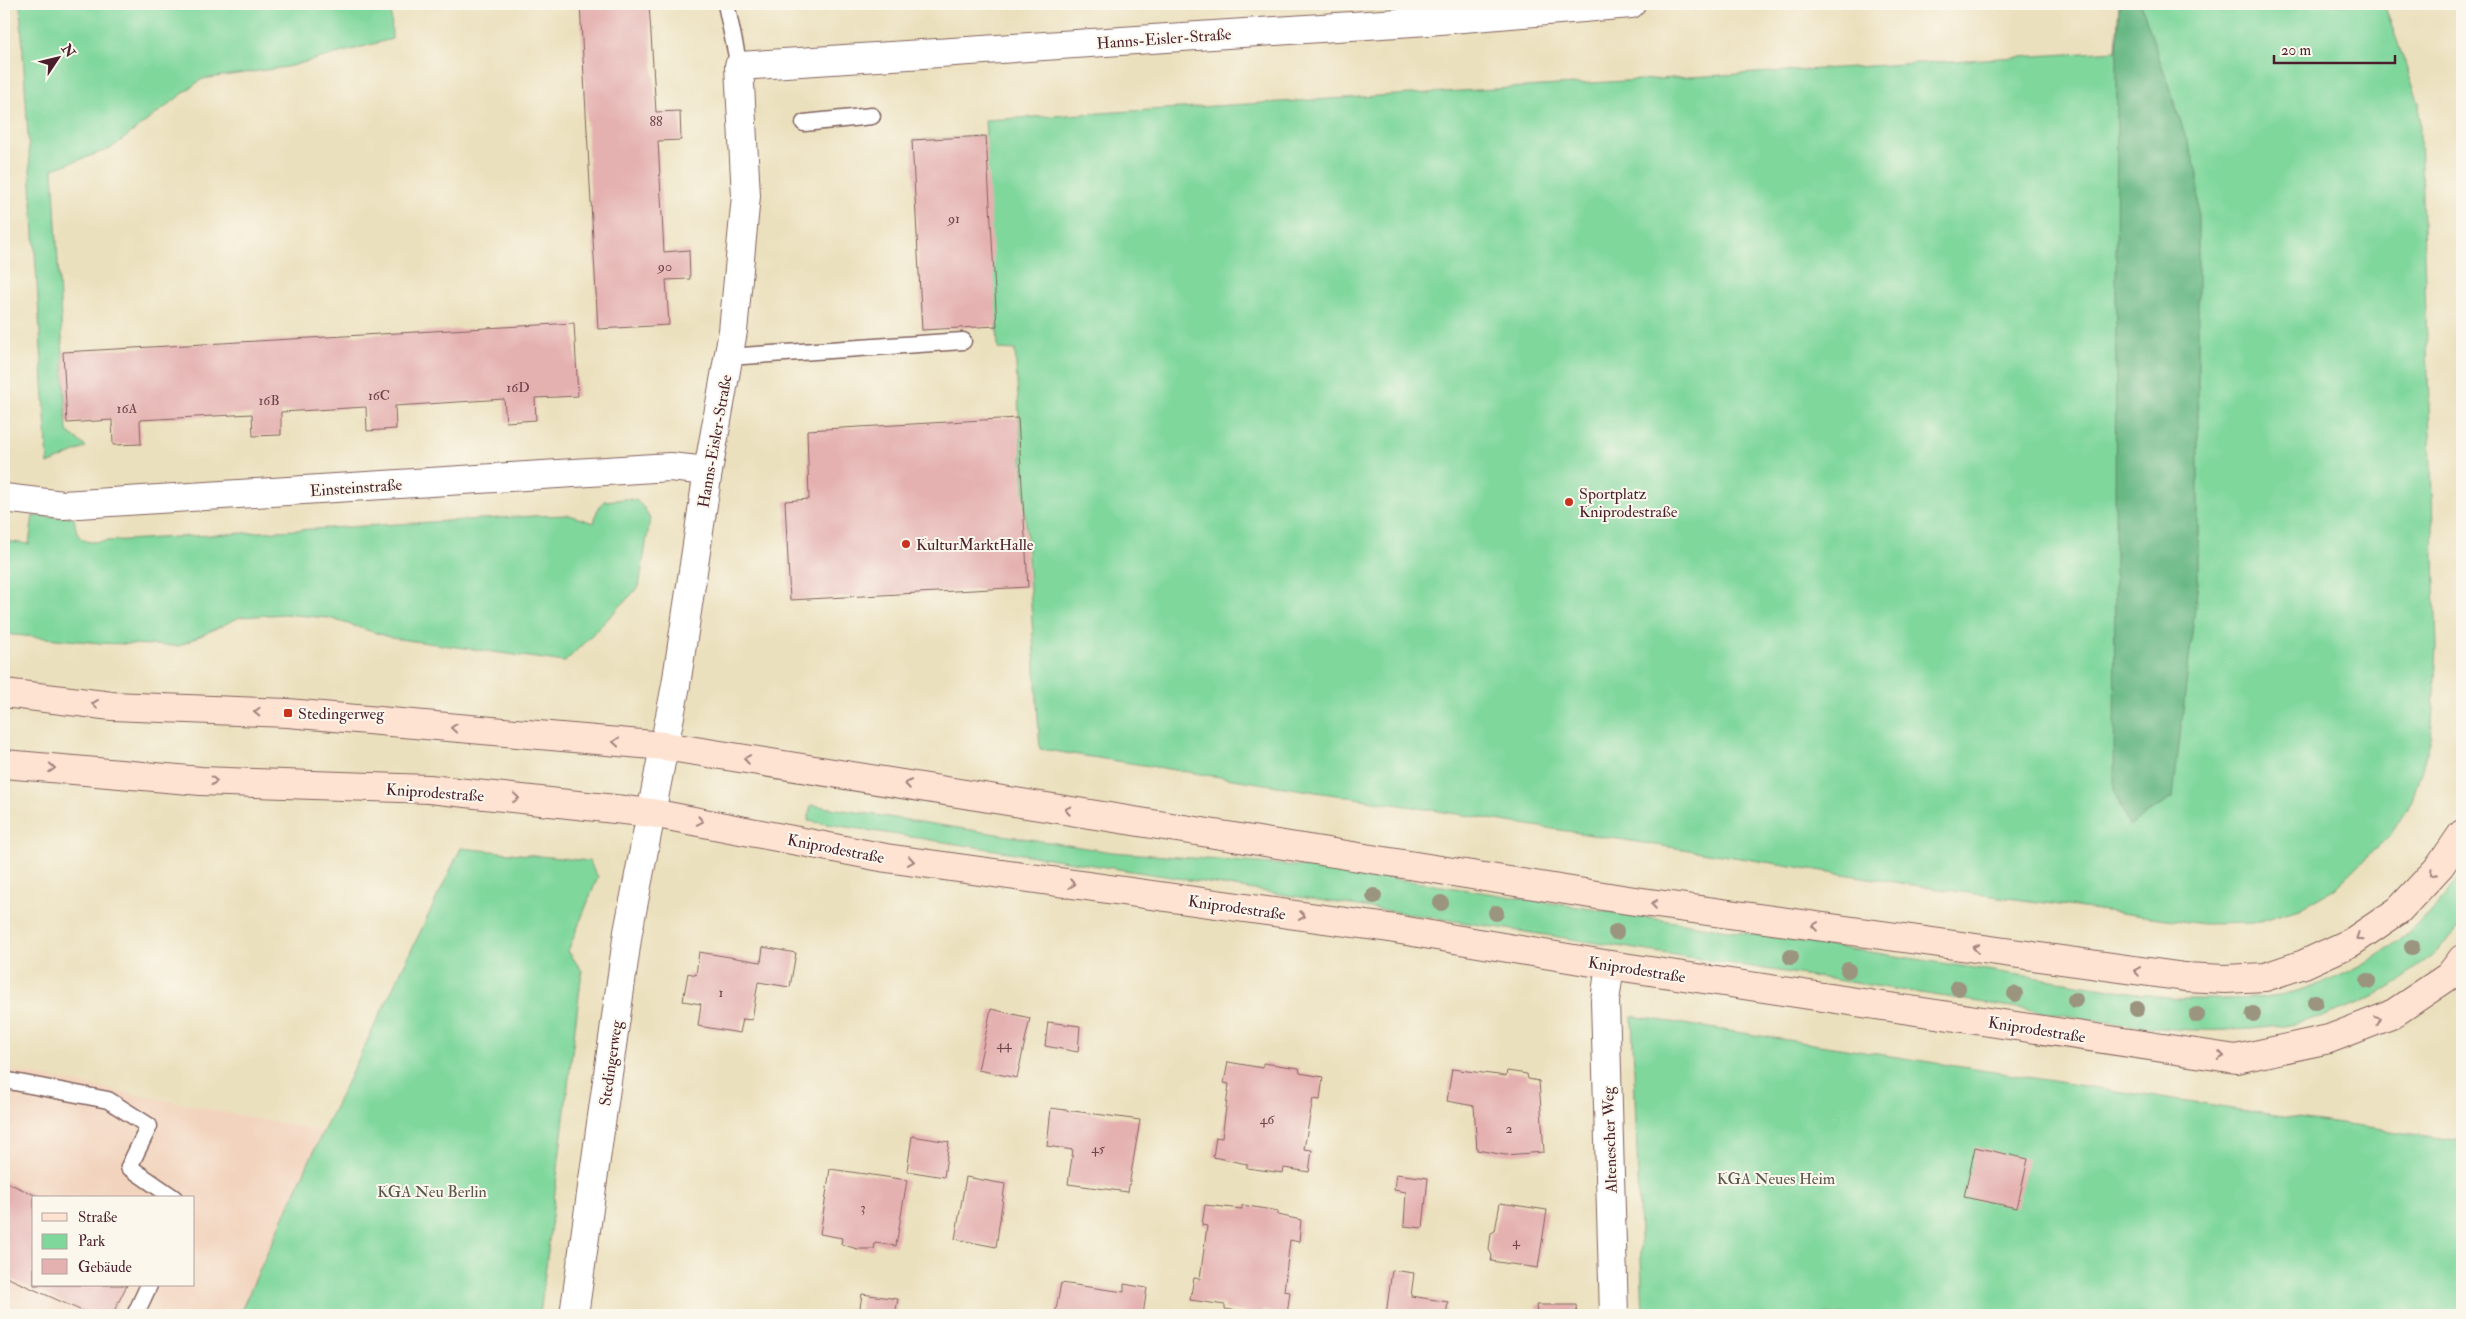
<svg xmlns="http://www.w3.org/2000/svg" width="2466" height="1319" viewBox="0 0 2466 1319" font-family="'IM FELL Double Pica',serif">
<rect width="100%" height="100%" fill="#fbf7ec"/>
<filter id="ink" filterUnits="userSpaceOnUse"><feTurbulence type="fractalNoise" baseFrequency=".02" numOctaves="2"/><feDisplacementMap in="SourceGraphic" scale="10" xChannelSelector="R" yChannelSelector="G"/><feConvolveMatrix kernelMatrix="1 2 1 2 8 2 1 2 1" color-interpolation-filters="sRGB"/></filter>
<filter id="wash" filterUnits="userSpaceOnUse"><feTurbulence type="fractalNoise" baseFrequency=".0096" numOctaves="4" result="noise"/><feDisplacementMap in="SourceGraphic" scale="20" xChannelSelector="R" yChannelSelector="G"/><feGaussianBlur stdDeviation="1.12" result="paint"/><feColorMatrix in="noise" values="0 0 0 0 0 0 0 0 0 0 0 0 0 0 0 0 0 1.4 0 .05"/><feComposite in="paint" operator="in"/></filter>
<g filter="url(#wash)">
<rect width="100%" height="100%" fill="#ebe0bd"/>
<!-- built -->
<path fill="#f2d4be" fill-rule="evenodd" d="M4,1069l348,68 -80,178h-268zM34,1198h160v87h-160z"/>
<!-- green -->
<g fill="#7fd79c" stroke="#647b64">
<polygon points="20,4 391,4 392,39 287,67 202,79 110,149 53,169 67,431 86,447 48,464"/>
<polygon points="2119,4 2384,4 2419,103 2437,647 2431,738 2412,801 2391,834 2335,888 2299,909 2253,923 2204,924 1939,889 1040,749 1015,350 998,349 997,326 912,140 986,136 985,120 2116,51"/>
<path d="M625,499l11,1 8,8 6,11 -11,68 -74,75 -173,-24 -63,-20 -45,-4 -44,3 -61,29 -79,-3 -96,-9v-93l25,3 4,-28 41,1c2,13 2,23 17,25l443,-26 35,-1 25,8 3,-12 7,-10z"/>
<path d="M811,805l301,47 213,16 850,131c31,0 61,1 91,-2 79,-10 154,-60 196,-125v52c-92,108 -209,116 -341,100l-1313,-203z"/>
<polygon points="461,848 589,861 598,877 568,951 582,971 540,1315 239,1315 318,1142"/>
<polygon points="1632,1016 2233,1109 2462,1141 2462,1315 1643,1315"/>
</g>
<!-- forest -->
<polygon fill="#67b884" stroke="#586c58" points="2119,4 2141,4 2198,173 2198,582 2173,797 2129,826 2114,791 2117,51"/>
<g id="blocks">
<!-- building -->
<g fill="#e4b1b0">
<polygon points="580,4 649,4 656,112 680,111 681,140 658,141 664,252 689,250 690,279 666,280 669,325 598,329"/>
<polygon points="986,136 997,326 922,330 912,140"/>
<polygon points="574,323 578,396 535,398 536,420 506,422 504,399 395,406 396,429 367,431 366,407 281,412 281,435 253,436 252,414 140,420 141,444 113,445 112,420 67,423 63,352"/>
<polygon points="1018,418 1028,587 790,600 785,501 809,499 807,430"/>
<polygon points="763,947 796,953 790,987 758,982 752,1020 743,1019 740,1033 698,1026 701,1004 683,1001 688,973 696,975 699,952 761,962"/>
<polygon points="991,1009 1030,1018 1017,1078 978,1070"/>
<polygon points="1048,1022 1080,1026 1078,1052 1045,1046"/>
<polygon points="1228,1062 1263,1068 1263,1063 1299,1068 1300,1073 1323,1077 1320,1100 1313,1099 1304,1149 1312,1150 1309,1172 1284,1168 1283,1173 1247,1168 1247,1164 1213,1157 1216,1137 1222,1138 1229,1084 1224,1083"/>
<polygon points="1452,1069 1506,1076 1507,1071 1527,1074 1528,1079 1539,1081 1544,1152 1505,1155 1477,1150 1474,1106 1447,1101"/>
<polygon points="1051,1108 1140,1120 1128,1192 1068,1184 1073,1150 1047,1146"/>
<polygon points="912,1136 949,1142 944,1177 907,1171"/>
<polygon points="1975,1147 2028,1159 2017,1208 1964,1197"/>
<polygon points="830,1169 907,1180 896,1246 875,1243 874,1249 857,1249 841,1244 842,1238 820,1234"/>
<polygon points="1396,1174 1428,1178 1423,1228 1404,1226 1406,1192 1394,1190"/>
<polygon points="966,1177 1005,1184 996,1247 955,1239"/>
<polygon points="4,1181 41,1198 34,1198 34,1285 127,1285 112,1315 91,1315 4,1276"/>
<polygon points="1500,1203 1547,1210 1538,1268 1491,1261 1492,1255 1489,1250 1491,1233 1495,1231"/>
<polygon points="1205,1205 1242,1209 1242,1205 1278,1211 1278,1215 1301,1220 1299,1242 1290,1240 1284,1291 1290,1292 1287,1315 1262,1310 1260,1315 1225,1309 1225,1305 1190,1300 1194,1278 1200,1279 1207,1226 1202,1225"/>
<polygon points="1392,1270 1414,1273 1411,1296 1448,1302 1446,1315 1386,1315"/>
<polygon points="1061,1283 1124,1292 1124,1284 1147,1288 1143,1315 1055,1315"/>
<polygon points="862,1294 898,1299 895,1315 859,1315"/>
<polygon points="1536,1305 1576,1305 1577,1315 1537,1315"/>
</g>
</g>
</g>
<g filter="url(#ink)">
<use href="#blocks" fill-opacity="0" stroke="#82635e" stroke-width="1"/>
<g fill="none" stroke-linecap="round" stroke-linejoin="round">
<defs>
<g id="lane">
<polyline points="726,4 739,66"/>
<polyline points="804,123 872,116"/>
<polyline points="728,357 963,341"/>
<polyline points="4,1080 108,1100 149,1126 129,1167 174,1198"/>
<polyline points="135,1315 149,1285"/>
</g>
<g id="street">
<polyline points="4,498 63,505 670,467 708,471"/>
<polyline points="1610,965 1605,1001 1614,1315"/>
<polyline points="574,1315 628,932 676,685 708,471 733,331 746,196 739,66 1428,21 1631,4"/>
</g>
<g id="secondary">
<polyline points="4,693 112,706 288,713 664,746 1628,900 2185,977 2225,979 2265,977 2304,964 2352,942 2399,910 2440,866 2462,834"/>
<polyline points="4,764 201,781 429,789 652,813 886,858 1389,928 1610,965 2236,1059 2329,1039 2391,1015 2449,976 2462,959"/>
</g>
</defs>
<!-- lane casing -->
<use href="#lane" stroke="#82635e" stroke-width="19"/>
<!-- street casing -->
<use href="#street" stroke="#82635e" stroke-width="30"/>
<!-- secondary casing -->
<use href="#secondary" stroke="#82635e" stroke-width="30"/>
<!-- lane -->
<use href="#lane" stroke="#fff" stroke-width="16"/>
<!-- street -->
<use href="#street" stroke="#fff" stroke-width="28"/>
<!-- secondary -->
<use href="#secondary" stroke="#fee3d2" stroke-width="28"/>
</g>
<!-- trees -->
<g fill="#9b947f">
<circle cx="1374" cy="896" r="8"/>
<circle cx="1441" cy="903" r="8"/>
<circle cx="1496" cy="913" r="8"/>
<circle cx="1616" cy="932" r="8"/>
<circle cx="2412" cy="947" r="8"/>
<circle cx="1791" cy="957" r="8"/>
<circle cx="1848" cy="970" r="8"/>
<circle cx="2368" cy="981" r="8"/>
<circle cx="1958" cy="988" r="8"/>
<circle cx="2015" cy="994" r="8"/>
<circle cx="2075" cy="1000" r="8"/>
<circle cx="2315" cy="1002" r="8"/>
<circle cx="2137" cy="1009" r="8"/>
<circle cx="2253" cy="1014" r="8"/>
<circle cx="2197" cy="1015" r="8"/>
</g>
<!-- one-way arrows -->
<defs><path id="oneway-chevron" d="M-2-3.5L2.5 0L-2 3.5" fill="none" stroke-width="1.6" stroke-linecap="round" stroke-linejoin="round" transform="scale(1.25)"/></defs>
<g stroke="#a4817e">
<use href="#oneway-chevron" transform="translate(95 704) rotate(-173)"/>
<use href="#oneway-chevron" transform="translate(257 712) rotate(-178)"/>
<use href="#oneway-chevron" transform="translate(454 728) rotate(-175)"/>
<use href="#oneway-chevron" transform="translate(616 742) rotate(-175)"/>
<use href="#oneway-chevron" transform="translate(747 759) rotate(-171)"/>
<use href="#oneway-chevron" transform="translate(52 768) rotate(5)"/>
<use href="#oneway-chevron" transform="translate(214 781) rotate(2)"/>
<use href="#oneway-chevron" transform="translate(908 784) rotate(-171)"/>
<use href="#oneway-chevron" transform="translate(516 798) rotate(6)"/>
<use href="#oneway-chevron" transform="translate(1068 810) rotate(-170)"/>
<use href="#oneway-chevron" transform="translate(700 821) rotate(11)"/>
<use href="#oneway-chevron" transform="translate(911 861) rotate(8)"/>
<use href="#oneway-chevron" transform="translate(2433 873) rotate(133)"/>
<use href="#oneway-chevron" transform="translate(1072 884) rotate(8)"/>
<use href="#oneway-chevron" transform="translate(1654 904) rotate(-172)"/>
<use href="#oneway-chevron" transform="translate(1302 916) rotate(8)"/>
<use href="#oneway-chevron" transform="translate(1815 926) rotate(-172)"/>
<use href="#oneway-chevron" transform="translate(2359 937) rotate(146)"/>
<use href="#oneway-chevron" transform="translate(1976 948) rotate(-172)"/>
<use href="#oneway-chevron" transform="translate(2137 971) rotate(-172)"/>
<use href="#oneway-chevron" transform="translate(2378 1020) rotate(-22)"/>
<use href="#oneway-chevron" transform="translate(2221 1056) rotate(8)"/>
</g>
</g>
<!-- markers -->
<g fill="#c8321e" stroke="#fbf7ec" stroke-width="2">
<circle cx="1569" cy="502" r="5"/>
<circle cx="906" cy="544" r="5"/>
<rect x="283" y="708" width="10" height="10" rx="2.5"/>
</g>
<g text-anchor="middle" stroke-width="4" stroke-linejoin="round" paint-order="stroke">
<!-- number labels -->
<g font-size="14" fill="#70444c">
<text x="656" y="126">88</text>
<text x="954" y="223">91</text>
<text x="665" y="271">90</text>
<text x="518" y="392">16D</text>
<text x="379" y="400">16C</text>
<text x="269" y="405">16B</text>
<text x="127" y="413">16A</text>
<text x="721" y="997">1</text>
<text x="1004" y="1049">44</text>
<text x="1267" y="1124">46</text>
<text x="1509" y="1133">2</text>
<text x="1098" y="1153">45</text>
<text x="863" y="1212">3</text>
<text x="1516" y="1246">4</text>
</g>
<!-- street labels -->
<g font-size="16" fill="#4a1f2b" stroke="#fbf7ec">
<text transform="translate(1164 38) rotate(-4)" y="6">Hanns-Eisler-Straße</text>
<text transform="translate(714 441) rotate(-80)" y="6">Hanns-Eisler-Straße</text>
<text transform="translate(356 487) rotate(-4)" y="6">Einsteinstraße</text>
<text transform="translate(435 792) rotate(4)" y="6">Kniprodestraße</text>
<text transform="translate(836 848) rotate(11)" y="6">Kniprodestraße</text>
<text transform="translate(1237 907) rotate(8)" y="6">Kniprodestraße</text>
<text transform="translate(1637 969) rotate(9)" y="6">Kniprodestraße</text>
<text transform="translate(2037 1029) rotate(9)" y="6">Kniprodestraße</text>
<text transform="translate(610 1063) rotate(-82)" y="6">Stedingerweg</text>
<text transform="translate(1609 1140) rotate(-92)" y="6">Altenescher Weg</text>
</g>
<!-- poi labels -->
<g font-size="16" fill="#4a1f2b" stroke="#fbf7ec" text-anchor="start">
<text x="1579" y="499">Sportplatz<tspan x="1579" dy="18">Kniprodestraße</tspan></text>
<text x="916" y="550">KulturMarktHalle</text>
<text x="298" y="719">Stedingerweg</text>
</g>
<!-- park labels -->
<g font-size="16" fill="#5a564d" stroke="#fbf7ec">
<text x="1776" y="1184">KGA Neues Heim</text>
<text x="432" y="1197">KGA Neu Berlin</text>
</g>
</g>
<!-- margin -->
<rect width="2466" height="1319" fill="none" stroke="#fbf7ec" stroke-width="20"/>
<!-- legend -->
<rect x="32" y="1196" width="162" height="90" fill="#fbf7ec" stroke="#b4a19f"/>
<rect x="42" y="1213" width="25" height="8" fill="#fee3d2" stroke="#b4a19f"/>
<text x="78" y="1222" font-size="15" fill="#4a1f2b">Straße</text>
<rect x="42" y="1234" width="25" height="15" fill="#7fd79c" stroke="#b4a19f"/>
<text x="78" y="1246" font-size="15" fill="#4a1f2b">Park</text>
<rect x="42" y="1259" width="25" height="15" fill="#e4b1b0" stroke="#b4a19f"/>
<text x="78" y="1272" font-size="15" fill="#4a1f2b">Gebäude</text>
<!-- north arrow -->
<g transform="translate(58 58) rotate(55)" stroke="#fbf7ec" stroke-width="4" paint-order="stroke">
<path d="M0-4L9 19L0 12L-9 19Z" fill="#4a1f2b"/>
<text y="-8" font-size="14" font-weight="bold" text-anchor="middle" fill="#4a1f2b">N</text>
</g>
<!-- scale -->
<path d="M2274 55v8h121v-8" fill="none" stroke="#4a1f2b" stroke-width="2.5"/>
<text x="2281" y="55" font-size="15" fill="#4a1f2b" stroke="#fbf7ec" stroke-width="4" paint-order="stroke">20 m</text>
</svg>
